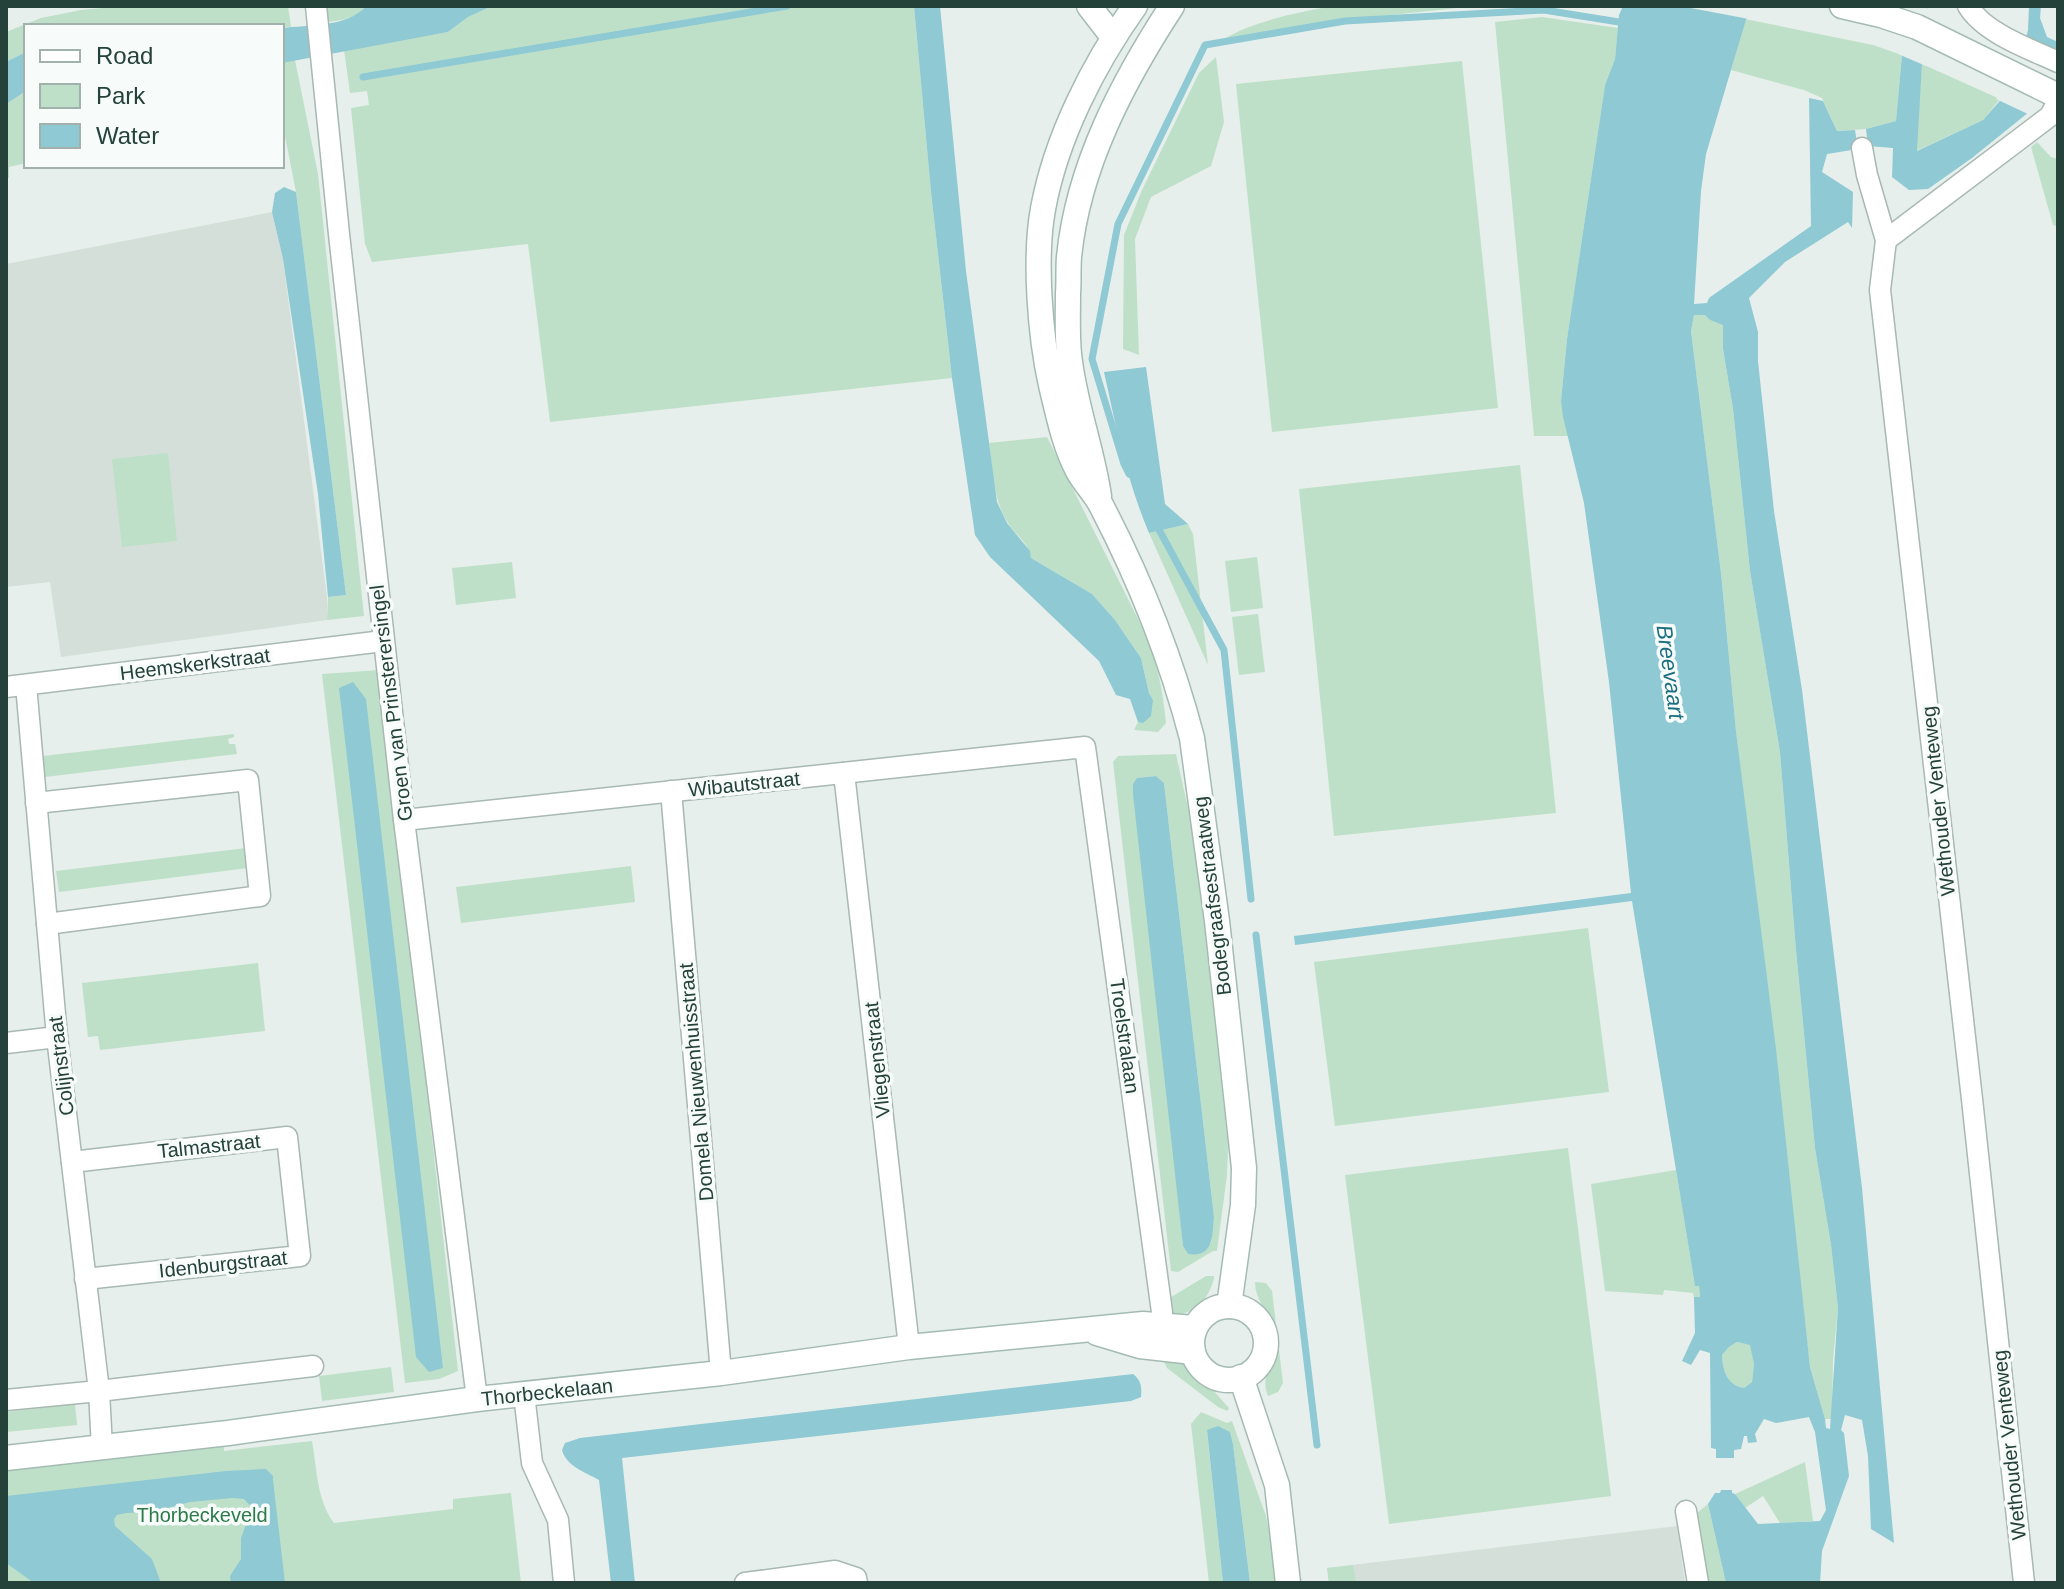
<svg xmlns="http://www.w3.org/2000/svg" width="2064" height="1589" viewBox="0 0 2064 1589" font-family="Helvetica,sans-serif">
<rect width="100%" height="100%" fill="#e6efeb"/>
<!-- built -->
<g fill="#d4dfda">
<polygon points="272,212 283,259 327,597 327,620 61,657 50,582 6,587 6,264"/>
<polygon points="1677,1526 1685,1583 1329,1583 1327,1568"/>
</g>
<!-- green -->
<g fill="#bfe0c8" fill-rule="evenodd">
<polygon points="124,6 288,6 291,27 26,26 26,52 6,62 6,32 41,18 81,10"/>
<path d="M326,6h40c-10,13 -23,14 -39,16z"/>
<polygon points="492,6 914,6 931,192 952,378 550,422 528,244 372,262 365,244 351,108 369,105 367,91 350,93 344,50 448,32 468,17"/>
<path d="M1333,6h143l-160,17 -92,16c30,-18 75,-27 109,-33z"/>
<polygon points="1542,17 1618,28 1615,59 1605,85 1567,339 1561,401 1568,436 1534,436 1495,22"/>
<polygon points="1745,19 1873,45 1902,55 1896,121 1866,129 1837,131 1822,98 1804,90 1731,70"/>
<polygon points="1216,57 1224,122 1211,166 1151,197 1135,239 1139,355 1123,349 1124,235 1142,190 1199,73"/>
<polygon points="295,60 318,174 364,616 327,620 328,597 346,595 296,192 282,121 282,63"/>
<polygon points="1462,61 1498,408 1272,432 1236,84"/>
<polygon points="1922,64 2000,99 1983,120 1916,151"/>
<polygon points="26,91 26,163 9,167 9,178 6,178 6,104"/>
<polygon points="2037,142 2051,157 2058,159 2058,227 2053,225 2031,147"/>
<polygon points="1694,315 1705,315 1710,320 1723,324 1723,349 1733,409 1750,571 1780,752 1796,950 1815,1148 1831,1245 1838,1308 1833,1360 1832,1419 1825,1419 1810,1367 1736,731 1721,573 1691,331"/>
<path d="M1047,437l99,198c12,30 17,57 20,88l-8,9 -24,-2 4,-8h5l10,-22 -4,-7 -8,-35 -26,-38 -23,-26 -61,-36c-1,-13 -14,-22 -21,-32 -17,-23 -17,-56 -21,-83z"/>
<polygon points="168,453 177,541 122,547 112,459"/>
<polygon points="1520,465 1556,813 1334,836 1299,489"/>
<polygon points="1188,524 1193,534 1208,665 1149,533"/>
<polygon points="1257,557 1263,608 1231,612 1225,561"/>
<polygon points="512,562 516,598 456,605 452,568"/>
<polygon points="1258,614 1265,672 1239,675 1232,617"/>
<polygon points="380,670 458,1371 439,1379 405,1383 322,674"/>
<polygon points="234,734 234,737 228,739 229,744 235,744 237,754 45,777 43,756"/>
<path d="M1176,754l19,86 33,306 -1,29 -10,76h-4l-35,21 -7,-1 -58,-509 5,-6zM1156,776l8,7 50,434 -3,26 -23,11 -5,-8 -45,-468z"/>
<polygon points="246,848 248,868 59,892 56,871"/>
<polygon points="631,866 635,902 461,923 456,887"/>
<polygon points="1588,928 1609,1092 1335,1126 1314,962"/>
<polygon points="258,963 265,1031 100,1050 98,1036 88,1037 82,983"/>
<polygon points="1568,1148 1611,1496 1389,1524 1345,1175"/>
<polygon points="1676,1170 1695,1285 1699,1286 1700,1297 1694,1297 1693,1293 1664,1290 1663,1295 1605,1291 1591,1184"/>
<path d="M1206,1276h8v2c-5,21 -20,38 -44,37l-2,-16z"/>
<path d="M1255,1282l11,1 6,8 11,92 -5,9 -10,4c-9,-20 8,-35 8,-55 0,-23 -21,-36 -21,-59z"/>
<path d="M1737,1342l14,3 3,19 -2,18 -8,6c-17,-3 -21,-17 -22,-33l7,-8z"/>
<polygon points="1163,1359 1180,1361 1202,1383 1212,1389 1229,1408 1227,1411 1218,1407 1167,1368"/>
<polygon points="391,1367 394,1392 322,1401 319,1376"/>
<polygon points="75,1404 77,1425 6,1432 6,1412"/>
<polygon points="1201,1412 1227,1423 1232,1421 1266,1516 1278,1583 1250,1583 1233,1444 1230,1432 1207,1431 1223,1583 1209,1583 1191,1424"/>
<path d="M312,1441c5,28 5,60 22,82l119,-14v-10l58,-6 10,90h-515v-114l218,-24v6z"/>
<polygon points="1805,1462 1813,1521 1780,1523 1763,1496 1745,1508 1735,1494"/>
<polygon points="1708,1504 1726,1583 1706,1583 1697,1513"/>
<polygon points="1353,1565 1356,1581 1329,1583 1327,1568"/>
</g>
<!-- water -->
<g fill="#8ec9d4" fill-rule="evenodd">
<path d="M366,6h126l-24,11 -20,15 -166,31v-35c26,-3 67,-1 84,-22z"/>
<polygon points="914,6 940,6 966,271 997,502 1007,523 1030,551 1031,558 1092,594 1115,620 1141,658 1149,693 1153,700 1151,716 1143,723 1138,722 1130,699 1116,695 1099,661 990,557 975,535 952,378 931,192"/>
<path d="M1623,6h127l-44,148 -5,37 -7,113 13,-1 2,-5 102,-72 -2,-128 14,3 14,30 18,-1 3,19 -31,5 -5,18 31,20 -1,36 -4,-6 -63,40 -36,36 9,34v29l16,150 28,179 60,498 32,355 -23,-14 -3,-73 -6,-36 -17,-5 -4,15 3,3 5,43 -27,75 -2,32h-94l-18,-79 7,-11h5l1,-3h11v3l3,1 23,30 62,-3 6,-11 -11,-78 -6,-15 -33,6 -12,-4 -9,15 2,8 -9,1 -1,-7h-3l-3,13 -7,1v8h-18v-9l-5,-1 -1,-95 -10,-3 -9,15 -9,-4 13,-28 -1,-36h6l-1,-11h-4l-63,-385 -337,44 -1,-9 337,-43 -22,-211 -25,-179 -21,-86 -2,-16 6,-62 38,-254 10,-26 4,-44zM1694,315h11l5,5 13,5v24l10,60 17,162 30,181 16,198 19,198 16,97 7,63 -8,121 -4,-1 -1,-9 -15,-52 -34,-318 -40,-318 -15,-158 -30,-242zM1737,1342l13,3 4,19 -2,18 -8,6c-17,-3 -21,-17 -22,-33l7,-8z"/>
<polygon points="1910,6 1928,6 1922,64 1917,151 1983,120 2013,86 2028,30 2029,6 2041,6 2040,18 2047,37 2058,42 2058,86 2029,112 1972,158 1928,189 1909,190 1892,177 1893,148 1868,146 1866,129 1896,121 1902,55"/>
<polygon points="26,52 26,91 6,104 6,62"/>
<polygon points="284,187 296,192 346,595 328,597 318,494 283,259 272,212 275,193"/>
<path d="M1146,367l19,137 23,20 -39,9c-22,-52 -33,-106 -45,-161z"/>
<polygon points="353,682 366,699 443,1368 429,1372 416,1357 339,688"/>
<path d="M1156,776l8,7 50,434c-2,19 0,41 -26,37l-5,-8 -50,-452v-10l4,-6z"/>
<path d="M1133,1374c8,6 9,13 8,23l-10,4 -509,57 13,125h-24l-12,-103c-14,-8 -33,-14 -37,-30l3,-7 15,-5z"/>
<polygon points="1218,1426 1230,1432 1233,1444 1250,1583 1223,1583 1207,1430"/>
<polygon points="266,1469 273,1476 273,1480 285,1583 231,1583 230,1576 241,1559 241,1538 252,1508 244,1499 232,1498 190,1502 153,1512 126,1513 117,1515 114,1519 115,1526 152,1559 161,1583 34,1583 6,1563 6,1496 226,1471"/>
</g>
<!-- pier -->
<g fill="#e6efeb">
<polygon points="1680,6 1754,6 1749,19"/>
<polygon points="1906,6 1921,6 1932,10 1926,66 1898,54"/>
<polygon points="2018,52 2058,73 2058,89 2030,115 1996,99 2010,84"/>
</g>
<g fill="none" stroke-linecap="round" stroke-linejoin="round">
<!-- stream -->
<g stroke="#8ec9d4" stroke-width="7">
<polyline points="363,77 787,6"/>
<polyline points="1129,474 1124,464 1092,359 1118,224 1205,45 1345,21 1544,10 1619,22"/>
<polyline points="1156,524 1224,650 1251,899"/>
<polyline points="1256,935 1317,1445"/>
</g>
<defs>
<g id="minor">
<polyline points="316,6 339,234 404,820 477,1399"/>
<path d="M1968,6c16,27 62,43 90,56"/>
<polyline points="1862,148 1867,175 1886,240 1880,290 1972,1099 2024,1583"/>
<polyline points="1886,240 2050,116 2058,101"/>
<polyline points="26,685 57,1037 99,1391 102,1448"/>
<polyline points="6,687 383,641"/>
<polyline points="844,773 909,1347"/>
<polyline points="671,791 721,1373"/>
<polyline points="36,803 248,780 260,896 47,924"/>
<polyline points="404,820 1085,747 1162,1312 1161,1326"/>
<polyline points="6,1043 57,1037"/>
<polyline points="72,1162 287,1137 300,1256 85,1279"/>
<polyline points="524,1394 532,1463 558,1520 564,1583"/>
<polyline points="6,1400 99,1391 313,1366"/>
<polyline points="1686,1511 1698,1583"/>
<polyline points="745,1583 835,1571 856,1578 857,1583"/>
</g>
<g id="secondary">
<polyline points="1089,6 1113,37"/>
<path d="M1135,6c-42,59 -79,132 -92,203 -9,49 -3,127 8,176 7,29 13,60 27,86 7,13 18,23 24,36 38,73 69,151 90,231l25,183 27,247 -1,37 -14,101"/>
<polyline points="1842,6 1881,15 1917,27 2058,96"/>
<path d="M1099,496c-7,-48 -25,-93 -30,-142 -2,-20 -1,-40 -1,-61 1,-12 0,-24 1,-36 9,-91 54,-176 103,-251"/>
<circle cx="1229" cy="1343" r="37"/>
<polyline points="1097,1333 1140,1346 1193,1352"/>
<polyline points="1241,1377 1277,1485 1288,1583"/>
<polyline points="6,1458 228,1433 477,1399 721,1373 909,1347 1143,1324 1195,1328"/>
</g>
</defs>
<!-- minor casing -->
<use href="#minor" stroke="#a8b8b2" stroke-width="23"/>
<!-- secondary casing -->
<use href="#secondary" stroke="#a4bbb3" stroke-width="27"/>
<!-- minor -->
<use href="#minor" stroke="#fff" stroke-width="20"/>
<!-- secondary -->
<use href="#secondary" stroke="#fff" stroke-width="24"/>
</g>
<g text-anchor="middle" stroke-width="7" stroke-linejoin="round" paint-order="stroke">
<!-- street labels -->
<g font-size="20" fill="#24423a" stroke="#f7fbf9">
<text transform="translate(195 664) rotate(-7)" y="7">Heemskerkstraat</text>
<text transform="translate(391 703) rotate(-97)" y="7">Groen van Prinsterersingel</text>
<text transform="translate(744 784) rotate(-6)" y="7">Wibautstraat</text>
<text transform="translate(1938 801) rotate(-96)" y="7">Wethouder Venteweg</text>
<text transform="translate(1212 896) rotate(-97)" y="7">Bodegraafsestraatweg</text>
<text transform="translate(1125 1036) rotate(82)" y="7">Troelstralaan</text>
<text transform="translate(877 1060) rotate(-96)" y="7">Vliegenstraat</text>
<text transform="translate(61 1066) rotate(-97)" y="7">Colijnstraat</text>
<text transform="translate(696 1082) rotate(-95)" y="7">Domela Nieuwenhuisstraat</text>
<text transform="translate(209 1146) rotate(-6)" y="7">Talmastraat</text>
<text transform="translate(223 1264) rotate(-6)" y="7">Idenburgstraat</text>
<text transform="translate(547 1392) rotate(-6)" y="7">Thorbeckelaan</text>
<text transform="translate(2009 1445) rotate(-96)" y="7">Wethouder Venteweg</text>
</g>
<!-- park labels -->
<g font-size="20" fill="#2d7a4b" stroke="#f7fbf9">
<text x="202" y="1522">Thorbeckeveld</text>
</g>
<!-- water labels -->
<g font-size="22" font-style="italic" fill="#1c6f80" stroke="#f7fbf9">
<text transform="translate(1671 672) rotate(82)" y="8">Breevaart</text>
</g>
</g>
<!-- border -->
<rect width="2064" height="1589" fill="none" stroke="#24423a" stroke-width="16"/>
<!-- legend -->
<rect x="24" y="24" width="260" height="144" fill="#f7fbf9" stroke="#a3b1ad" stroke-width="2"/>
<rect x="40" y="50" width="40" height="12" fill="#ffffff" stroke="#a3b1ad" stroke-width="2"/>
<text x="96" y="64" font-size="24" fill="#24423a">Road</text>
<rect x="40" y="84" width="40" height="24" fill="#bfe0c8" stroke="#a3b1ad" stroke-width="2"/>
<text x="96" y="104" font-size="24" fill="#24423a">Park</text>
<rect x="40" y="124" width="40" height="24" fill="#8ec9d4" stroke="#a3b1ad" stroke-width="2"/>
<text x="96" y="144" font-size="24" fill="#24423a">Water</text>
</svg>
